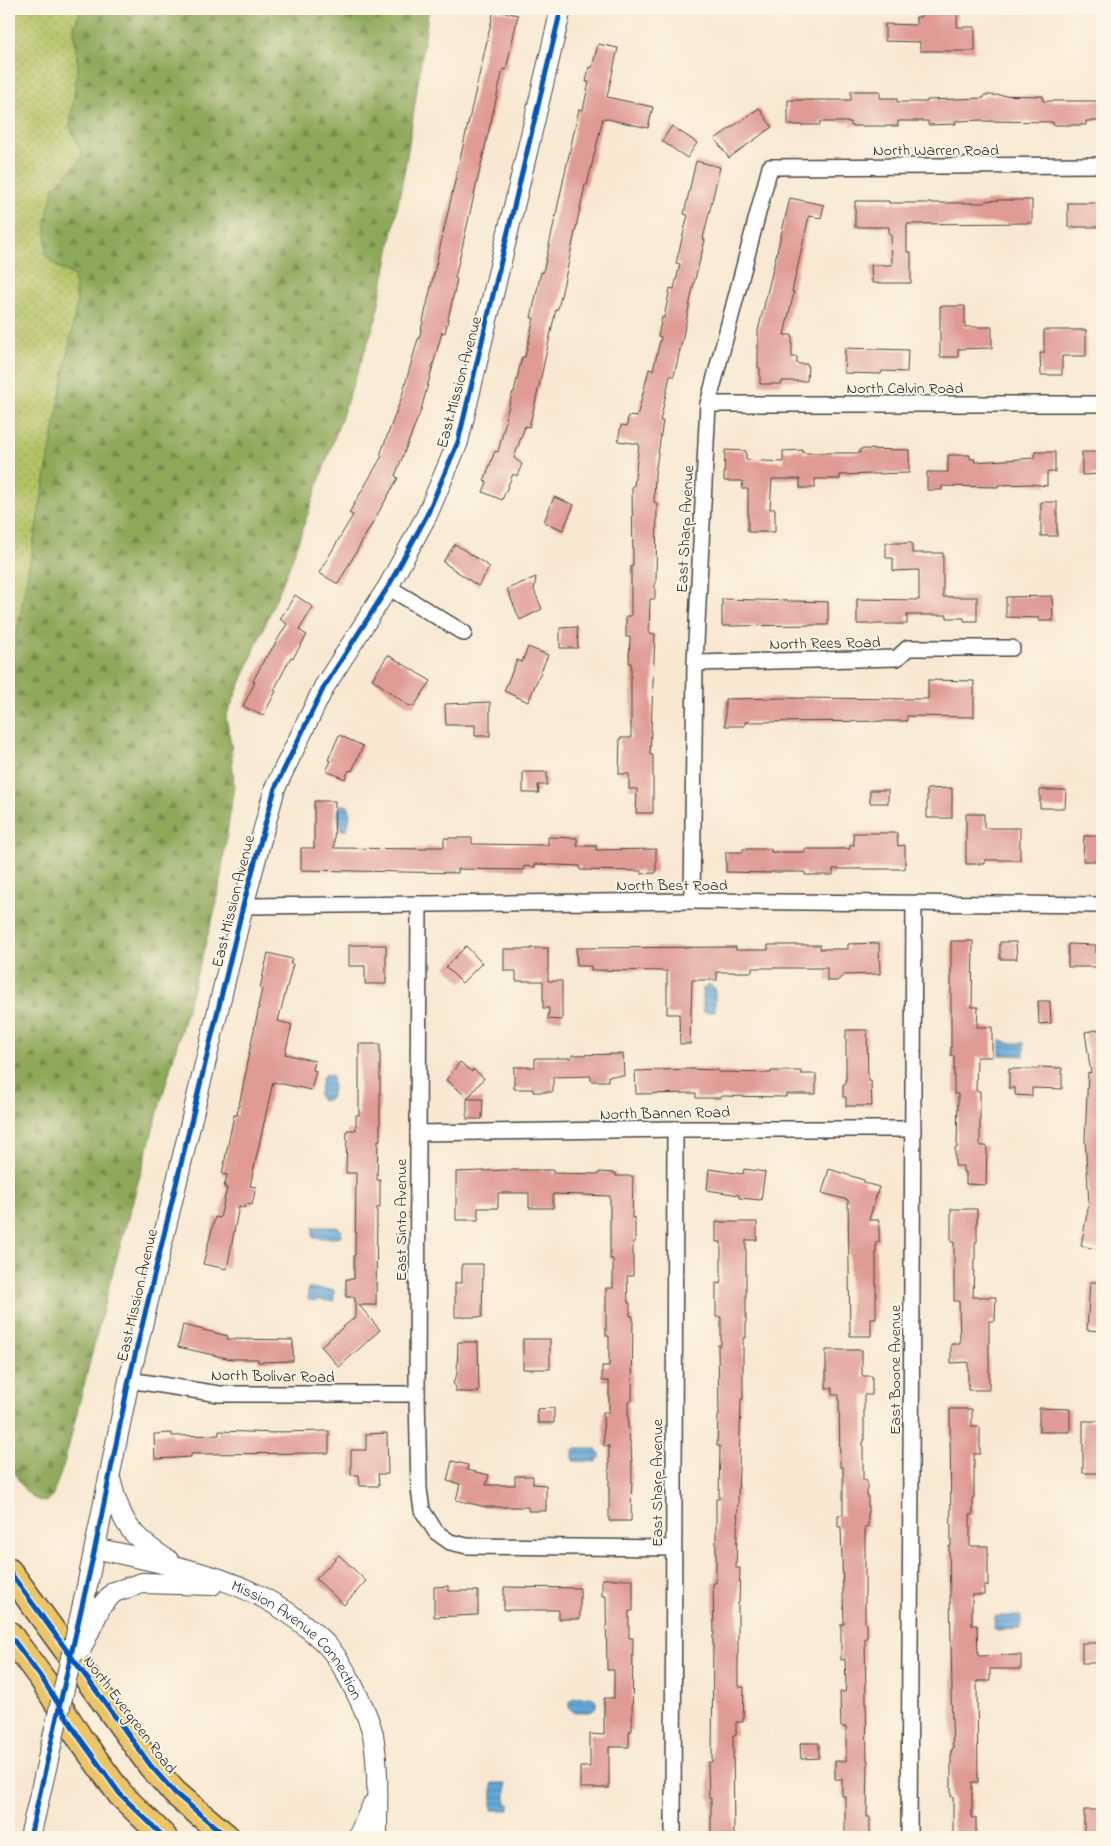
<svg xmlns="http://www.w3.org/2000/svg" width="1111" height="1846" viewBox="0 0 1111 1846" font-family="'Indie Flower',sans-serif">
<defs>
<pattern id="grass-dots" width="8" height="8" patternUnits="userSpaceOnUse" patternTransform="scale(1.25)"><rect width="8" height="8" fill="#b3c265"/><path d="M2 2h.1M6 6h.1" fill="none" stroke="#929e53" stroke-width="1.8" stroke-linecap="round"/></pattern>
<pattern id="forest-firs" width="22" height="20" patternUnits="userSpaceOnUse" patternTransform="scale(1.25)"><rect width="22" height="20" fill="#8ea85a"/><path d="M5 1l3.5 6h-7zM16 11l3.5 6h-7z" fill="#74894b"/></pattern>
<pattern id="water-rules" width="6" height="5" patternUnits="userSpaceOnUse" patternTransform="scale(1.25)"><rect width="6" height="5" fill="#63a7d8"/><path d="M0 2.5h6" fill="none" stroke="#5288af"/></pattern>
</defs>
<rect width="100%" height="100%" fill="#fcf5e5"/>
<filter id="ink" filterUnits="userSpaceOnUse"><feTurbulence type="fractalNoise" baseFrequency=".02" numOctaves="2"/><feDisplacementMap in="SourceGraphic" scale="10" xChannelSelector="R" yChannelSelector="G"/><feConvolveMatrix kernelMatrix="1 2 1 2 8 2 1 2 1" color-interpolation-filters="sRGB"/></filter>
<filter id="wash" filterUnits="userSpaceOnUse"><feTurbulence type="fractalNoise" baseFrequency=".0096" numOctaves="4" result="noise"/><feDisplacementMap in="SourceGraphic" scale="20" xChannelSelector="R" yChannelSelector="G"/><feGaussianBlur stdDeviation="1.12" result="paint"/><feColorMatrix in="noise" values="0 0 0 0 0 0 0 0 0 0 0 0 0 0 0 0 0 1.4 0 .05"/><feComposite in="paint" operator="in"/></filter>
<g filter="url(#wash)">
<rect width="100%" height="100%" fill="#f8e8d1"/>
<!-- grass -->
<polygon fill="url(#grass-dots)" stroke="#6f7648" points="11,9 81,9 74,27 78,67 70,126 83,157 46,220 57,266 74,276 77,303 9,677 9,16"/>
<!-- forest -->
<path fill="url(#forest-firs)" stroke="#5c6a42" d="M81,9h348l-22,148 -31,162 -87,249 -63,149 5,27 3,42 -17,117 -107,379 -46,182 -12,33 -6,5c-20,-1 -29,-25 -37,-41v-784l68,-374 -3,-27 -17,-10 -11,-10v-36l8,-33 29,-30 -13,-31 8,-59 -4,-40z"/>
<!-- water -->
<g fill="url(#water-rules)" stroke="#476982">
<path d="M342,804l6,2c4,8 1,16 -1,24h-6c-1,-8 -7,-19 1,-26z"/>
<polygon points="707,985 711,985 712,988 715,988 715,1012 703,1012 703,988 706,988"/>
<polygon points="1000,1041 1006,1041 1006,1043 1024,1043 1024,1056 1000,1055"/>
<path d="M325,1074l7,1 1,15 -3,9 -8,2 -4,-6c4,-7 2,-17 7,-21z"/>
<polygon points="313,1227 339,1227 339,1230 342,1230 341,1236 339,1236 339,1238 313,1238"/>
<polygon points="308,1288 334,1290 334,1301 308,1300"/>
<polygon points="573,1449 597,1449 597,1452 600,1453 600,1458 597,1458 597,1462 573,1461"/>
<polygon points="995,1616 1021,1616 1021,1629 995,1630 994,1628"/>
<polygon points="592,1697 596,1701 596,1707 591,1712 574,1712 569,1708 569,1702 574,1698"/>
<polygon points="492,1783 506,1783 506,1804 509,1804 509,1810 492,1810"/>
</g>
<g id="blocks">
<!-- building -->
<g fill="#df9b94">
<polygon points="921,9 957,9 957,27 975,27 975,51 920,51 920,42 885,41 885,24 916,25 916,17 921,17"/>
<polygon points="494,10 518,15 506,70 503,69 455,278 457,279 445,333 442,332 421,410 395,476 398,478 338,584 319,573 353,515 349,513 382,456 380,455 401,399 418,339 419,339"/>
<polygon points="598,44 618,48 607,97 653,107 648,128 603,118 587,185 585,185 568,265 558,309 556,309 535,404 529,427 525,426 514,458 522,464 517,476 513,474 502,500 483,492 487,482 484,481 495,451 498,452 506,420 505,419 513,392 514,392 522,357 525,357 534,318 531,318 541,272 543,273 579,109 583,110 589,82 586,82 589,67 592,68"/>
<polygon points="851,91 880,91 880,98 897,98 897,102 927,102 927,100 984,98 984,95 1043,96 1043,101 1102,101 1102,121 1086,121 1086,125 1053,125 1053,122 983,121 983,120 955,121 956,124 928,125 928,121 898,121 898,126 851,126 851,122 820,122 820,125 788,125 788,100 851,100"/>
<polygon points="759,108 772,127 729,158 715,139"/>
<polygon points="672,126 697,143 687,158 662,141"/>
<polygon points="696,161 720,167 703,239 705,240 694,283 682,341 674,376 670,376 660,421 663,421 655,474 654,502 657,503 656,583 655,583 655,599 650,599 649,634 655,634 650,755 653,755 653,813 636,813 637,789 629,789 629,774 619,774 620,738 631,738 631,663 629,663 630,637 626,637 626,616 631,616 631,566 633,566 632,486 634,486 639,444 618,441 621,425 627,426 628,416 637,417 649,369 653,370 661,337 658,336 662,317 664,318 670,288 674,289 680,264 676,263 688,215 684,214"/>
<polygon points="790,198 824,205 821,218 809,216 792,292 794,292 784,335 792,335 792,357 797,357 797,364 808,364 807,381 782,381 782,384 760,384 760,368 758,368 758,331"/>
<polygon points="1000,200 1032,200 1032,223 907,224 907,252 911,252 911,283 872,283 871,265 892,265 891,234 889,234 889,227 855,227 855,201 889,201 889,203 985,203 985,201"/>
<rect x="1068" y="203" width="34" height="24"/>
<polygon points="940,306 965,306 965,327 992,327 992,348 958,349 958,357 940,357"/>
<polygon points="1044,330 1086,330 1086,356 1062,356 1062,375 1041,375 1040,353 1044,353"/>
<polygon points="845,348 908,350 907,372 882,371 881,374 844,373"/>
<polygon points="860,449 909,450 909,473 840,475 840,479 815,479 815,488 800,488 800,479 772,479 770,509 775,509 775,532 748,532 748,489 742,489 743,481 724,481 725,450 746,451 746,460 783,462 783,451 803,450 803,453 860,453"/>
<polygon points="1035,452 1055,452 1055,472 1047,472 1047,486 1031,484 998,485 998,487 942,486 942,490 927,490 927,472 948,472 948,455 970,455 970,459 975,459 974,462 1035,458"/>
<polygon points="1082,452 1102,452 1102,474 1082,475"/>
<polygon points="554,497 574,505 563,530 544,522"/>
<rect x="1041" y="502" width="16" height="34"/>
<polygon points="886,543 912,543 912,553 943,553 943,597 977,597 977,621 964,621 964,618 947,618 947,615 907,615 907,624 857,624 857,599 919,600 919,570 893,571 893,558 886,558"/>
<polygon points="455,544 490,567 478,586 443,562"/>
<polygon points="536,577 534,590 542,609 520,620 507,589"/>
<polygon points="295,595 313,607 299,630 307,635 293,658 291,657 274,690 276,691 263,716 243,706 255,682 253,681 266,656 267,657 287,624 280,619"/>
<polygon points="1052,596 1053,621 1039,621 1039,618 1006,617 1006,597"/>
<polygon points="722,599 828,602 828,625 722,626"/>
<polygon points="577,627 578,648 560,648 560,628"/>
<polygon points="528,647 548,655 528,702 504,691 517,660 522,662"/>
<polygon points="388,655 431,681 414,706 409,706 372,679"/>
<polygon points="928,680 974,681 974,717 907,716 907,721 745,722 745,726 725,726 725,699 786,698 928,699"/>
<polygon points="490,702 490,736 475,736 475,725 446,725 445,704"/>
<polygon points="339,735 363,746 352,771 349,770 345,779 326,771 331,761 328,760"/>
<polygon points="523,772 547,772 547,785 538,785 539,793 523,793"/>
<polygon points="952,788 952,818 927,818 927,789"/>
<rect x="870" y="790" width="18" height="13"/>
<polygon points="1040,790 1066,790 1065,808 1040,808"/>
<polygon points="314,801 335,801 334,848 426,849 426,847 444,847 444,838 472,838 472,844 546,845 548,845 548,837 577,838 577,846 596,846 596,850 656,849 656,873 641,874 641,871 580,870 580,866 535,864 535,867 524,866 524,870 458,869 458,873 301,870 301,848 314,848"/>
<polygon points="966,814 984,814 984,828 1020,828 1020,860 985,860 985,864 966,864"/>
<polygon points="853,833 897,833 898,846 905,845 905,869 833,869 833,875 805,875 805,872 771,872 771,873 726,872 726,852 743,852 743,849 771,849 771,852 805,852 805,849 850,849 850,845 854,845"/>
<polygon points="1084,836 1102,836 1102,861 1083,861"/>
<polygon points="951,941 973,941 972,1007 978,1007 977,1027 992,1027 992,1057 977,1057 976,1091 980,1091 980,1146 987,1146 986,1185 966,1184 966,1172 963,1172 963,1166 955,1166 955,1148 957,1148 958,1094 954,1094 954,1056 951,1056"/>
<polygon points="1000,942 1016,942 1017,959 1000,959"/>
<polygon points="879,943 880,974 844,975 837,981 827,981 827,968 752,968 752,972 717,972 717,980 692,980 690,1044 680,1044 679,1014 667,1014 667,971 591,970 591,966 577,966 576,948 736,947 736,950 768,950 768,945 820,945 820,949 848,949 848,944"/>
<polygon points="1068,944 1096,945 1096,954 1102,954 1102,967 1068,967"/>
<polygon points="349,945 386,945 386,984 365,984 365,966 349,966"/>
<polygon points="466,946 482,963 462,983 446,967"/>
<polygon points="531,948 548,948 548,981 562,981 562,1020 548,1019 549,1008 543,1008 543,981 516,981 516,971 504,971 504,949 531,949"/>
<polygon points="268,953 292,959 290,964 293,964 278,1021 292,1025 285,1054 315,1061 313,1070 316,1071 311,1090 273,1082 250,1186 256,1187 252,1205 246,1204 245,1208 239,1206 227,1269 203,1264 215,1217 220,1218 227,1188 224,1187 227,1175 222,1174 234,1115 237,1115 247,1067 246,1067 259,1007 258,1007 262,989 260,988"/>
<polygon points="1038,1001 1050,1001 1051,1023 1039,1024"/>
<polygon points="1102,1029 1102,1250 1081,1246 1089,1203 1085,1139 1088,1072 1091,1073 1085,1032"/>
<polygon points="846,1030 867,1030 868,1081 871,1081 872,1106 846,1106 846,1097 843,1097 843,1084 846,1084"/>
<polygon points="359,1044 380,1044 380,1140 378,1140 377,1180 380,1180 380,1208 377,1208 376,1305 359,1305 380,1330 339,1367 321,1346 355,1317 355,1297 346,1297 346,1279 354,1279 354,1255 355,1255 356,1173 346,1173 347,1130 356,1130 356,1115 359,1115"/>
<polygon points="623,1054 624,1076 608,1076 608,1081 591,1081 591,1076 553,1077 553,1092 533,1092 533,1089 514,1089 514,1067 535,1067 535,1058 572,1058 572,1055"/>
<polygon points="460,1062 472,1072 473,1069 484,1078 468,1098 446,1080"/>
<polygon points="1038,1067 1062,1068 1062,1089 1032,1088 1032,1096 1015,1095 1015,1088 1009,1088 1009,1069 1038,1069"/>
<polygon points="689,1069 718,1070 718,1072 771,1073 771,1071 801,1071 801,1074 816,1074 816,1094 786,1094 786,1097 721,1096 721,1098 696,1098 696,1093 636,1094 635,1071"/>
<polygon points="467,1099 483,1099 482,1119 467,1119"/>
<polygon points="709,1169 743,1174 744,1169 765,1172 761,1200 739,1198 739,1195 707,1190"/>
<polygon points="829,1169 864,1180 864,1183 879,1187 869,1220 879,1220 879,1242 876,1242 876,1319 871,1319 871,1336 850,1336 848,1200 822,1193"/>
<polygon points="506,1170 553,1170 553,1173 599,1174 599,1172 616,1173 616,1176 633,1176 632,1218 635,1218 635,1242 633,1242 633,1276 627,1276 628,1303 630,1303 630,1316 633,1316 632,1401 628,1401 628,1428 629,1428 630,1444 631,1444 632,1469 631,1521 609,1521 609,1446 604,1446 603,1412 609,1412 609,1381 602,1381 602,1366 609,1366 609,1336 606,1336 606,1288 613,1288 613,1259 610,1259 610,1196 553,1194 553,1208 529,1208 529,1193 498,1193 498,1208 478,1208 478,1220 456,1220 456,1172"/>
<polygon points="951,1209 977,1209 977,1242 975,1242 975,1259 974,1259 973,1297 996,1297 995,1321 989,1321 989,1390 968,1390 968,1362 951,1363 951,1344 960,1344 959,1301 954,1301 954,1242 951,1242"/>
<polygon points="716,1222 757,1222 757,1240 746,1240 746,1338 743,1338 743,1399 741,1399 736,1568 740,1568 739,1603 738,1603 738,1687 744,1687 743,1722 736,1722 736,1735 733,1735 734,1837 711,1837 711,1798 709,1798 708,1762 712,1762 713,1635 714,1635 713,1583 716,1583 716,1499 719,1499 720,1446 717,1446 718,1416 719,1416 718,1345 721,1345 721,1317 716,1317 716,1283 721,1284 721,1242 716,1242"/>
<polygon points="462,1264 483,1264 482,1317 455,1317 455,1283 462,1283"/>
<polygon points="1090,1282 1102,1282 1102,1331 1087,1330"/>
<polygon points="183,1325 228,1336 227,1339 293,1340 293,1361 258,1362 258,1359 231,1359 178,1347"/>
<rect x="523" y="1339" width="27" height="30"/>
<polygon points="458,1342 478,1342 479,1392 456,1392 456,1387 453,1383 457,1375"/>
<polygon points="826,1350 862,1350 862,1376 872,1376 872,1395 864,1395 864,1442 863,1442 863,1480 867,1480 867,1495 868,1495 868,1527 865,1527 865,1624 867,1624 867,1638 865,1638 867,1761 868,1761 867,1817 870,1817 870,1837 845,1837 845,1796 842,1796 842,1779 835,1779 835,1761 846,1761 846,1727 841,1727 840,1692 845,1692 846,1685 845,1659 841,1660 841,1624 844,1624 841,1527 838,1527 838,1515 843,1515 843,1467 840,1467 839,1395 832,1395 832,1388 826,1388"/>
<polygon points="554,1408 554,1423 538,1423 537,1409"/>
<polygon points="1039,1408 1070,1409 1070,1432 1039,1432"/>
<polygon points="950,1409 972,1409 972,1427 980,1427 980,1454 974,1454 974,1497 973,1497 973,1515 970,1515 970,1546 988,1546 988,1587 984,1585 984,1595 972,1595 972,1625 977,1625 978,1656 1021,1655 1021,1669 990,1669 990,1681 977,1681 978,1782 972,1782 972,1818 976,1818 976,1837 953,1837 953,1797 951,1797 951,1750 953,1750 951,1691 952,1691 949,1546 951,1546"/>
<rect x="1083" y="1421" width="19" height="52"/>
<polygon points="219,1431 276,1433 276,1432 329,1431 329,1453 191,1454 191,1457 155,1459 154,1434 172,1433 172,1436 219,1435"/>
<polygon points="387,1433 388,1474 378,1474 379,1486 360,1486 359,1475 351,1475 351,1450 366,1450 366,1434"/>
<polygon points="452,1461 468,1465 467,1470 489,1475 486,1485 515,1485 515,1476 533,1476 533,1484 546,1485 546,1511 528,1511 528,1507 486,1507 456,1500 460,1484 447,1481"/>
<polygon points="339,1555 366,1581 344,1605 316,1579"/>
<polygon points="602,1579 633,1579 633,1611 629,1611 629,1638 633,1638 632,1731 629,1731 629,1747 609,1747 609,1788 580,1788 580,1767 590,1767 590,1734 604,1735 604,1698 614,1698 614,1670 607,1670 606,1596 602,1596"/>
<polygon points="448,1586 449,1591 478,1591 478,1615 434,1617 434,1587"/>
<polygon points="504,1587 580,1588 580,1619 559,1619 559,1610 504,1610"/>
<rect x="1082" y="1643" width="20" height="20"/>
<polygon points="800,1743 819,1743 819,1758 801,1759"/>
<rect x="1084" y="1810" width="18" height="27"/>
</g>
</g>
</g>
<g filter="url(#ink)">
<use href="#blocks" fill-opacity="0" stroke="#4a4744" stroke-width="1"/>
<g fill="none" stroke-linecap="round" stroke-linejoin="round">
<defs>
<g id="minor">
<polyline points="708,404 1102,404"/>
<polyline points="388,587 464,633"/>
<polyline points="695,663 897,658 908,648 1012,648"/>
<polyline points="692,901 695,663 708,404 770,167 1102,165"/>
<polyline points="419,904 417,1394 419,1489 422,1510 436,1532 450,1542 467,1546 673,1548"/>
<polyline points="243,906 692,901 1102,905"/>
<polyline points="418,1133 675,1129 913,1129"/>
<polyline points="129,1380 219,1394 417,1394"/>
<polyline points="673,1837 675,1129"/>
<polyline points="909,1837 914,904"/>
</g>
<g id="tertiary">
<path d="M111,1482c10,41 21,56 57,78"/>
<path id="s1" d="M95,1548c73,17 149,27 208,76 10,8 20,16 28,26 8,9 14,21 20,32 8,17 18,34 22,53 6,33 4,68 4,102"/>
<polyline points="86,1591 129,1380 243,906 275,788 324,687 388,587 427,515 458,442 561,9"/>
<polyline points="101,1606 114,1592 142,1583 212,1585"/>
<polyline points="30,1837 47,1764"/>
<polyline points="358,1837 373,1804"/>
</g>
<g id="primary">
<polyline points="9,1571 151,1766 175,1793 227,1837"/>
<polyline points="9,1634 43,1680 79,1737 120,1794 164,1837"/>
</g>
</defs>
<!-- minor casing -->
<use href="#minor" stroke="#4a4744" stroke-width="18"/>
<!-- tertiary casing -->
<use href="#tertiary" stroke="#4a4744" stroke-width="22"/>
<!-- primary casing -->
<use href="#primary" stroke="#4a4744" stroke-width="28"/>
<!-- minor -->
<use href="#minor" stroke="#fff" stroke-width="15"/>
<!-- tertiary -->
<use href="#tertiary" stroke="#fff" stroke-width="20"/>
<!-- primary -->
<use href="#primary" stroke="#edc569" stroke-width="25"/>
<defs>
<g id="tertiary-bridge">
<polyline points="81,1649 101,1606"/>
<polyline points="47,1764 86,1591"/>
</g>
</defs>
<!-- tertiary-bridge casing -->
<use href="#tertiary-bridge" stroke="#4a4744" stroke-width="22" stroke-linecap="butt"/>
<!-- tertiary-bridge -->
<use href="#tertiary-bridge" stroke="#fff" stroke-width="20"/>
<defs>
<g id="cycleway">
<polyline points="9,1571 151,1766 175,1793 227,1837"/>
<polyline points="9,1634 43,1680 79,1737 120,1794 164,1837"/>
<polyline points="30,1837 95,1548 129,1380 243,906 275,788 324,687 388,587 427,515 458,442 561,9"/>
</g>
</defs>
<!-- cycleway casing -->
<use href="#cycleway" stroke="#fcf5e5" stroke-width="8"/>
<!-- cycleway -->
<use href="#cycleway" stroke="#0057b8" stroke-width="5"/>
</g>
</g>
<g text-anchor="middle" stroke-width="4" stroke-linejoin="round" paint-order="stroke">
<!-- street labels -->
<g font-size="16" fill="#2b2b2b" stroke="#fcf5e5">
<text x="936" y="155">North Warren Road</text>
<text transform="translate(458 382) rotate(-75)" y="6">East Mission Avenue</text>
<text x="905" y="393">North Calvin Road</text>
<text transform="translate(684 529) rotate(-87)" y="6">East Sharp Avenue</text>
<text transform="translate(825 642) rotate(-1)" y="6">North Rees Road</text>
<text x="672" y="890">North Best Road</text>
<text transform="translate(232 901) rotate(-76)" y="6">East Mission Avenue</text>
<text transform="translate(665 1112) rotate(-1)" y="6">North Bannen Road</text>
<text transform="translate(400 1220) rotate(-90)" y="6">East Sinto Avenue</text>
<text transform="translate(136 1295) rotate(-77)" y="6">East Mission Avenue</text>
<text transform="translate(894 1370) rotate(-90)" y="6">East Boone Avenue</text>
<text transform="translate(273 1375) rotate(1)" y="6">North Bolivar Road</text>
<text transform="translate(656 1483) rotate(-90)" y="6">East Sharp Avenue</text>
<text dy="6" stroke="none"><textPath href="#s1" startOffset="230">Mission Avenue Connection</textPath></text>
<text transform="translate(131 1714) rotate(53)" y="6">North Evergreen Road</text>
</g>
</g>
<!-- margin -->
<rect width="1111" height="1846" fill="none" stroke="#fcf5e5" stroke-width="30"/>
</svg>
